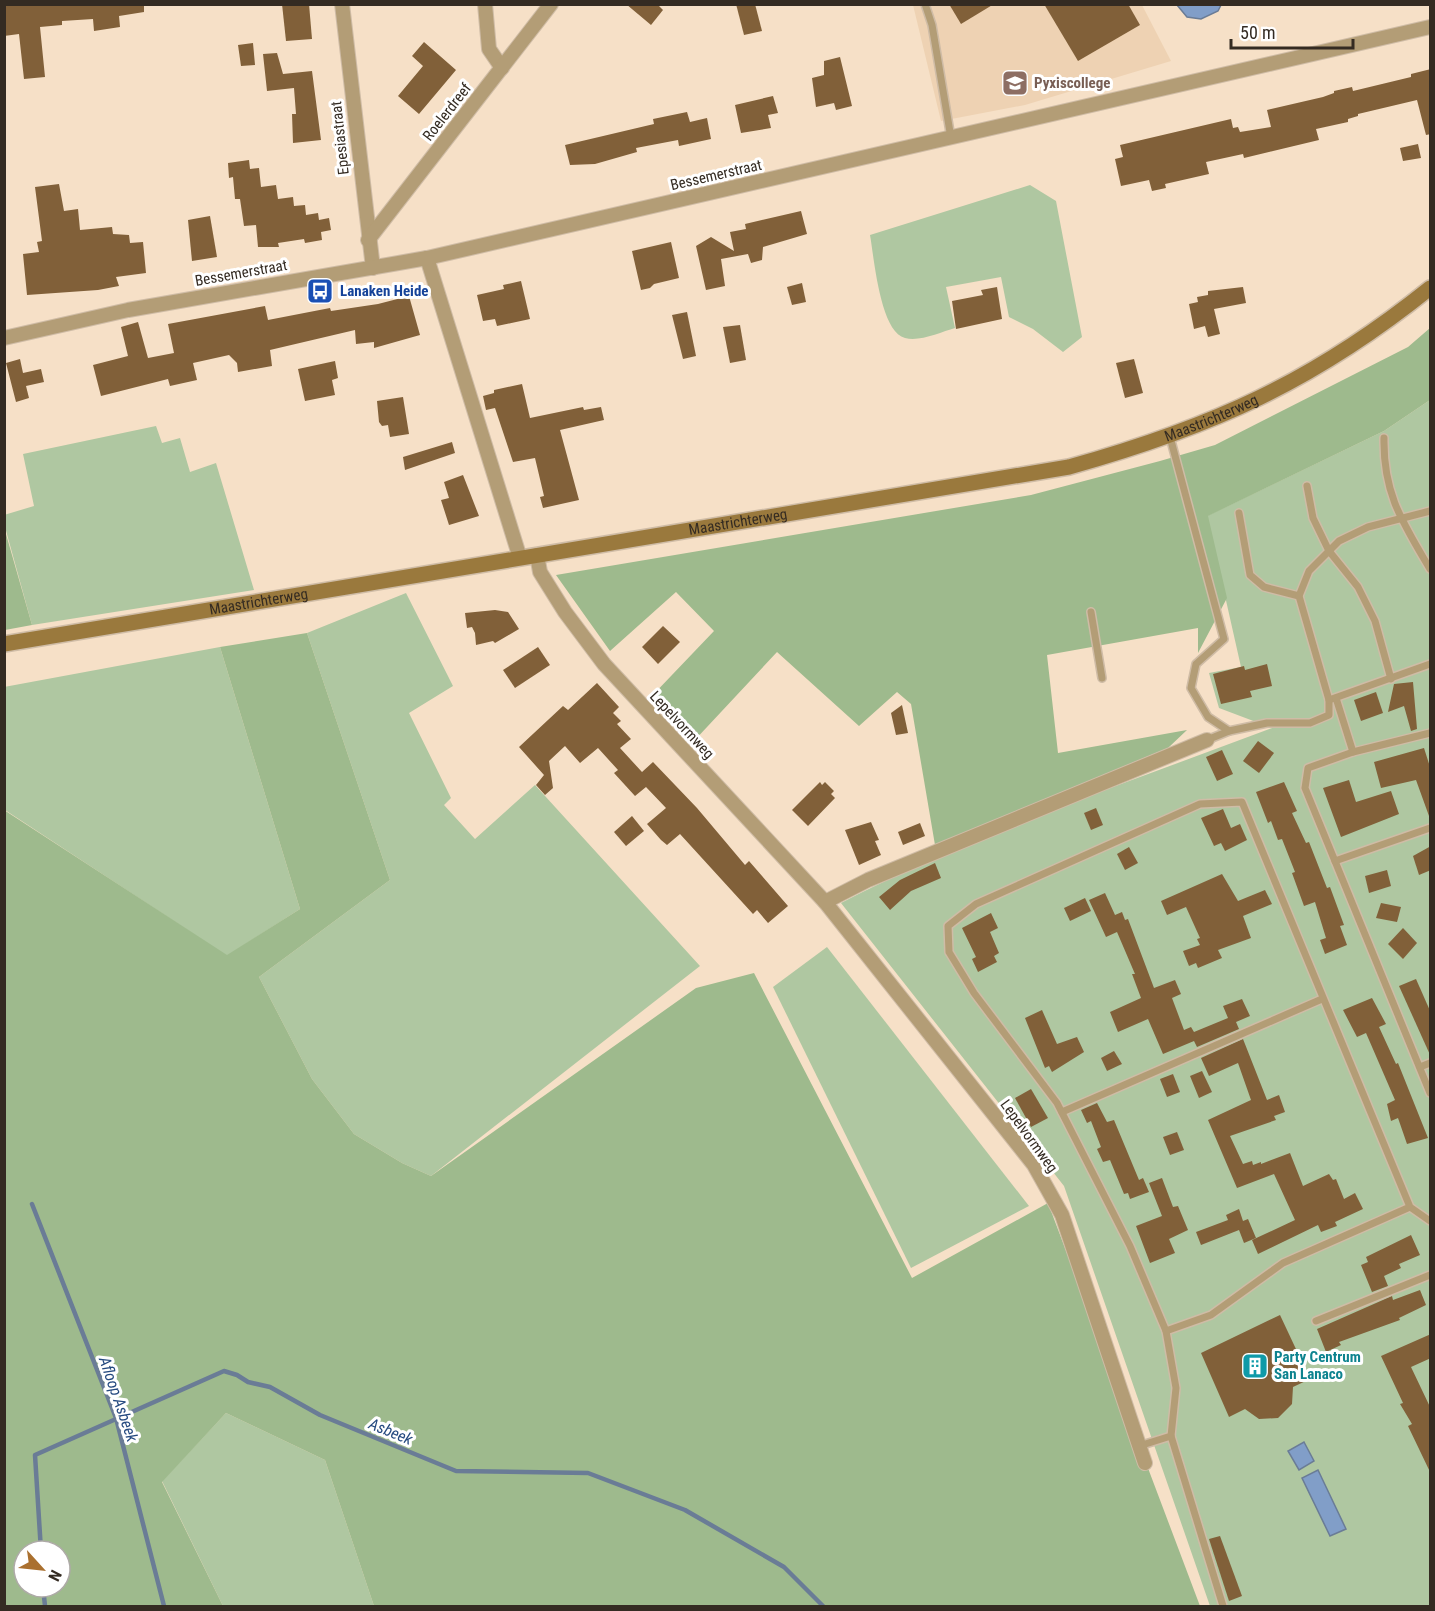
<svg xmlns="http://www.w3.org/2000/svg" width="1435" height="1611" viewBox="0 0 1435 1611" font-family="'Roboto Condensed',sans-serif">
<rect width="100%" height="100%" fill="#f6e0c7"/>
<!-- built -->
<polygon fill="#eed2b3" points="913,5 1142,5 1171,61 1025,105 941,121"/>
<!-- green -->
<g fill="#afc7a1">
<path d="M1030,185l26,16 26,136 -19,15 -30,-23 -24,-12 -8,-40 -55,10 9,41c-14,4 -35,14 -50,10 -25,-6 -31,-81 -35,-103z"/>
<path d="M1430,400v1206h-220l-146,-420 -223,-283c137,-71 286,-120 431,-175l-53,-20 -10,-35 32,-6 -34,-151 177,-85z"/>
<polygon points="156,426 162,443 180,438 190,472 216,463 254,590 32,625 5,527 4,515 34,506 23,454"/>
<polygon points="406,593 453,686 409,713 451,798 444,805 475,839 535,785 700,966 431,1176 402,1163 354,1134 312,1079 259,977 390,880 307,633"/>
<polygon points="220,647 300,909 227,956 5,810 4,687"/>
<polygon points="827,947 1029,1206 911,1268 773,987"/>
<polygon points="226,1413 325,1460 374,1606 223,1606 162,1481"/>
</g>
<!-- forest -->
<g fill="#9eba8d" fill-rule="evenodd">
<polygon points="1430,328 1430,400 1384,431 1208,516 1227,598 1198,653 1198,628 1047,655 1058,753 1187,730 1168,748 935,845 911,704 897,692 859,726 777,652 693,742 650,698 714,631 676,592 610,651 556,575 1031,495 1160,461 1215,445 1408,347"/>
<polygon points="4,527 32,625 5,630 4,630"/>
<path d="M307,633l83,247 -131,97 53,102 42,55 48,29 29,13 265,-188 58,-15 158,305 136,-75 152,403h-826l-49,-146 -99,-47 -64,69 61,124h-218l-1,-796 223,145 73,-46 -80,-262zM24,1551h36v36h-36z"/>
</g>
<!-- water -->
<g fill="#819ec8" stroke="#6a7c96" stroke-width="1.5">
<polygon points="1177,5 1221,5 1218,11 1201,19 1187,17"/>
<polygon points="1304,1442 1314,1461 1299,1470 1288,1451"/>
<polygon points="1318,1470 1346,1529 1330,1536 1302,1478"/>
</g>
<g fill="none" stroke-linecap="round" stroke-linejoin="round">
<!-- stream -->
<g stroke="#6a7c96" stroke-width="4.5">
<polyline points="32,1204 116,1418 164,1606"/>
<polyline points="41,1551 35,1455 224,1371 237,1375 248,1382 270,1387 320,1415 456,1471 588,1473 685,1510 784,1567 823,1606"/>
<polyline points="43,1587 45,1606"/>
</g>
</g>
<!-- building -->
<g fill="#816039">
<polygon points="4,4 144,4 144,12 119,16 120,27 94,31 93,19 62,21 62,25 40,27 45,77 24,79 19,34 4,36"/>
<polygon points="282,4 309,4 312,39 286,41"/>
<polygon points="626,4 657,4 663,10 651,25"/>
<polygon points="736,4 755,4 762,31 744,35"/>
<polygon points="949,4 994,4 961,24"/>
<polygon points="1044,4 1128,4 1140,25 1078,61"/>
<polygon points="424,42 456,70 419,114 398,96 423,66 412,56"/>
<polygon points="253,43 255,65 241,66 238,45"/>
<polygon points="277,53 283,74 312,71 321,140 293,143 292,114 296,114 294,88 267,91 263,54"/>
<polygon points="840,57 852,106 836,110 834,103 816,107 812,78 824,75 824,61"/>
<polygon points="1431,69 1431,134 1426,135 1417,100 1358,114 1358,116 1348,119 1348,122 1316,129 1319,140 1244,158 1243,154 1206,162 1209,174 1165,184 1166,188 1152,191 1149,180 1121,186 1115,159 1123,157 1120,145 1231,119 1233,128 1238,127 1240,132 1271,127 1267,110 1323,97 1334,93 1334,91 1352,87 1353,91 1411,77 1411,74"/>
<polygon points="773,96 778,113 768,115 771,128 741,133 735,105"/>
<polygon points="687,112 690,122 707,118 711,139 679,146 678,140 636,148 637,152 595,164 570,165 565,145 654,124 653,119"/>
<polygon points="1418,144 1421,158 1403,161 1400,148"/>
<polygon points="249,160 250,169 259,168 261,187 276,185 278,199 293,197 294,206 305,205 306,215 318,213 319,220 329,218 331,230 321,232 322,240 305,243 304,239 278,243 279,247 258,247 256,225 244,226 240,199 235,199 233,177 229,178 228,163"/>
<polygon points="59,184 64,211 78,209 80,230 112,227 113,234 129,235 130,243 143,242 146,273 116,277 119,286 98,290 27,295 23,254 39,252 37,242 42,241 35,187"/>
<polygon points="801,211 807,234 763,247 762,260 751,263 748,254 721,259 725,286 706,290 696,246 711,237 734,251 730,232 746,229 745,224"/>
<polygon points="210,216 217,257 192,261 188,220"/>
<polygon points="671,242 679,278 654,284 650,288 641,290 632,251"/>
<polygon points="521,281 530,319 497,326 495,319 483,321 477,295 504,289 503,285"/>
<polygon points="802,283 806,302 792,305 787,287"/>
<polygon points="997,287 1002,319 956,329 952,301 983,295 981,290"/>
<polygon points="1243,287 1246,303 1214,309 1220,334 1208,337 1205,326 1194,329 1189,304 1198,302 1197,297 1208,295 1208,291"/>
<polygon points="409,296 420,335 374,348 374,342 356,344 355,330 270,350 272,366 238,372 237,363 229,355 193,363 197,380 170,386 168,379 101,396 93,365 128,356 121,327 138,322 148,358 174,353 168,324 265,306 268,320 330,308 331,311 378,304"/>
<polygon points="687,312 696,356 683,359 672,315"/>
<polygon points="740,325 746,360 730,363 723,327"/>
<polygon points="20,359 23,373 41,369 44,382 26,386 29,398 16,402 6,363"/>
<polygon points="1134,359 1143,393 1125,398 1116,363"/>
<polygon points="335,361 338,378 332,380 335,395 305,401 298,369"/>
<polygon points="522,384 530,418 583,407 584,410 601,407 604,420 560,430 579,500 543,508 540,497 544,496 535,458 513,462 495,408 486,410 483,396 494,393 494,390"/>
<polygon points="403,397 409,434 390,437 388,425 382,426 379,422 377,401"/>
<polygon points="452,442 455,453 405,470 403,457"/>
<polygon points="463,475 479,516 449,525 441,500 449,498 444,482"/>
<polygon points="495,610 508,612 519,629 495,643 493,641 476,645 475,633 472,627 467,628 465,613"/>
<polygon points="663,626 680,642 658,664 642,647"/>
<polygon points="538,647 550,665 515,688 503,670"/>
<polygon points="1267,664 1272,686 1250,691 1252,697 1221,704 1213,674 1244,666 1245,670"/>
<polygon points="1413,682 1417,729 1411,731 1404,706 1388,712 1394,684"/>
<polygon points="597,683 619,707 613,713 621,721 617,724 631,739 620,748 642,772 653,762 697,808 745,865 749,861 788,906 768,923 757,910 753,914 680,834 667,845 661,840 647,824 666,808 646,787 635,796 614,773 618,770 598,748 580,763 565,746 549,761 553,788 545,795 536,785 544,775 519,747 563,706 568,710"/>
<polygon points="1376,692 1383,713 1361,721 1354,700"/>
<polygon points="902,705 908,733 896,735 891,713"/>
<polygon points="1258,741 1274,753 1259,773 1243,761"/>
<polygon points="1424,748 1431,770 1429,816 1416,780 1381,788 1374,762"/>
<polygon points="1222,750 1233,774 1217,781 1206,757"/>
<polygon points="1349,780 1356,802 1391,791 1399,814 1341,837 1323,788"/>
<polygon points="820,782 822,785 825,782 834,791 831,794 835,798 808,826 792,810"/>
<polygon points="1284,782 1297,811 1292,813 1306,843 1309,842 1327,888 1330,887 1344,925 1340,926 1347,945 1325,954 1320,940 1326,938 1315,902 1304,906 1292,873 1295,872 1282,839 1278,840 1271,821 1268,823 1256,792"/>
<polygon points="1096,808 1103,825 1091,830 1084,813"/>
<polygon points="1223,809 1231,828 1240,824 1247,840 1225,851 1221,843 1214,846 1201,818"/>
<polygon points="632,816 644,831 626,846 614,832"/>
<polygon points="871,822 879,840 875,841 881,855 859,865 845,830"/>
<polygon points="920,823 925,836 903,845 898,832"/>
<polygon points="1431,846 1431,870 1419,875 1413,856"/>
<polygon points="1129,847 1138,863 1125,870 1117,854"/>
<polygon points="935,863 941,878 911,891 890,910 879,897 900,880"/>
<polygon points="1387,870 1391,886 1369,893 1365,876"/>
<polygon points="1222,874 1238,901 1265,890 1272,904 1243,916 1251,938 1218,950 1222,958 1198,968 1196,963 1189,966 1183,951 1200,945 1197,939 1200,938 1186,907 1167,915 1161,901"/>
<polygon points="1105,893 1115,915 1122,912 1125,920 1128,919 1154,988 1175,980 1181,994 1172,998 1184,1030 1191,1027 1194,1032 1228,1018 1223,1006 1242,999 1250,1016 1236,1022 1239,1029 1197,1047 1194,1041 1163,1054 1148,1019 1118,1032 1110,1012 1141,998 1132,974 1135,974 1117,932 1106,937 1089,900"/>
<polygon points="1085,898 1091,911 1070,921 1064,908"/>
<polygon points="1381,903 1401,907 1397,922 1376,918"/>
<polygon points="991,913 998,928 990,932 999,953 994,956 997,962 978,972 972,959 976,957 962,928"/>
<polygon points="1403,928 1417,943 1403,959 1388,944"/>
<polygon points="1416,979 1431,1013 1431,1057 1399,986"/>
<polygon points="1372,998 1386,1024 1379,1027 1396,1064 1398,1063 1428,1138 1407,1144 1398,1118 1391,1121 1387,1104 1395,1100 1366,1033 1357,1037 1343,1010"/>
<polygon points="1042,1010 1057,1044 1077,1037 1084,1052 1052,1072 1049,1066 1045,1068 1025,1018"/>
<polygon points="1243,1039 1267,1100 1279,1095 1285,1112 1274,1116 1276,1120 1230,1136 1243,1164 1252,1161 1253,1165 1261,1162 1261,1164 1290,1153 1303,1186 1329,1174 1333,1180 1336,1179 1344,1199 1355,1193 1363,1209 1335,1222 1337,1226 1321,1232 1318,1225 1258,1254 1252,1240 1295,1220 1274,1174 1237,1188 1208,1120 1251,1100 1238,1063 1209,1076 1201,1058"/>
<polygon points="1114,1051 1122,1064 1107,1071 1101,1058"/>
<polygon points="1202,1071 1212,1092 1199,1098 1190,1076"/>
<polygon points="1173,1074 1180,1092 1167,1097 1160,1079"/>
<polygon points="1031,1089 1048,1118 1031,1127 1015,1098"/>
<polygon points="1097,1103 1107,1122 1114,1120 1139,1180 1143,1178 1149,1192 1130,1199 1128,1193 1124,1194 1110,1160 1103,1162 1097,1149 1101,1147 1091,1121 1087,1123 1081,1110"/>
<polygon points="1177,1132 1184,1150 1170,1155 1163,1137"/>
<polygon points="1162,1178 1173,1207 1178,1206 1188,1230 1169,1239 1175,1253 1150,1263 1136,1226 1162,1216 1149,1183"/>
<polygon points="1239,1209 1243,1221 1248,1219 1256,1238 1244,1243 1239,1230 1201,1245 1196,1232 1228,1220 1226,1215"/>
<polygon points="1411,1235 1420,1255 1399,1264 1401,1268 1384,1276 1388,1286 1372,1292 1361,1265 1368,1262 1366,1257"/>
<polygon points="1420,1290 1426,1305 1399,1318 1400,1320 1339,1342 1341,1345 1326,1352 1317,1329 1392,1296 1393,1300"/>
<polygon points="1280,1315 1310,1379 1293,1387 1292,1404 1278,1418 1259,1419 1245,1409 1229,1417 1201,1353"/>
<polygon points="1431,1334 1431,1358 1411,1367 1431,1409 1431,1474 1408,1426 1412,1424 1400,1404 1403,1403 1381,1356"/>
<polygon points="1220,1536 1242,1596 1229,1601 1209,1539"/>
</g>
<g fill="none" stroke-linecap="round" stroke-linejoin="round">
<defs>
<g id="service">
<polyline points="925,4 932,25 951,138"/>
<polyline points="1170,437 1224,639 1196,664 1191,688 1208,717 1229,731 1267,723 1310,723 1329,715 1329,700 1430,664"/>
<path d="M1384,438c-1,56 19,85 46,131"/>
<polyline points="1307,486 1313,518 1329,551 1358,587 1375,621 1391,679"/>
<polyline points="1239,513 1250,575 1264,587 1299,596"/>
<polyline points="1091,612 1102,678"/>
<polyline points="1336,698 1353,752 1430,733"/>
<polyline points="1329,700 1299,596 1309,571 1339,541 1368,527 1430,511"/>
<polyline points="1207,740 1229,731"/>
<polyline points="1353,752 1308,768 1305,788 1430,1093"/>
<polyline points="1335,861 1430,828"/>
<polyline points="1420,1067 1430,1063"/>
<polyline points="1062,1112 1322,999"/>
<polyline points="1410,1207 1283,1263 1211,1315 1166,1331 1130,1246 1057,1103 974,993 949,952 948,926 976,904 1200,804 1242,802 1410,1207 1430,1221"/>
<polyline points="1316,1321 1430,1275"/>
<polyline points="1171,1436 1223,1606"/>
<polyline points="1139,1446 1171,1436 1176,1388 1166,1331"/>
</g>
<g id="minor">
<polyline points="342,4 373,268"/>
<polyline points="485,4 489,49 502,68"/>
<polyline points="368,240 551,4"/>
<polyline points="427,258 520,558"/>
<polyline points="4,338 128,310 427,258 1430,27"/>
<polyline points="537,555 540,572 565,612 604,664 825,902 1034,1165 1062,1215 1145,1463"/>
<polyline points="825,902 868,880 1207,740"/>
</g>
<g id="secondary">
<path id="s1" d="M4,644l1065,-177c143,-40 244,-85 361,-179"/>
</g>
</defs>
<!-- service casing -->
<use href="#service" stroke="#cfbca6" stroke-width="10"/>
<!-- minor casing -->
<use href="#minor" stroke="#cfbca6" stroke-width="16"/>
<!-- secondary casing -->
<use href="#secondary" stroke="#cfbca6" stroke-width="18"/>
<!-- service -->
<use href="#service" stroke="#b39d76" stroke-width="7"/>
<!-- minor -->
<use href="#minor" stroke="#b39d76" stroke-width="14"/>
<!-- secondary -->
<use href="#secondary" stroke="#9a793d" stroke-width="15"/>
</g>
<!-- icons -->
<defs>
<symbol id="school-square" viewBox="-11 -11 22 22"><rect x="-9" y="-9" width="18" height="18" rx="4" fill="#8d6e63" stroke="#fff"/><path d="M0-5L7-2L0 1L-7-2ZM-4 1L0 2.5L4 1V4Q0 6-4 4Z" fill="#fff"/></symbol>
<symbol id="bus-square" viewBox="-11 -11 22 22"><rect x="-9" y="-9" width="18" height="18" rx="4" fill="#1a4fb4" stroke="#fff"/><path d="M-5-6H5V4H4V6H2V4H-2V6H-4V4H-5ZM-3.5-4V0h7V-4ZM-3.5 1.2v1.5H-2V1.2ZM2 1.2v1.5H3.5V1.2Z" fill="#fff"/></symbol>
<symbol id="building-square" viewBox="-11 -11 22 22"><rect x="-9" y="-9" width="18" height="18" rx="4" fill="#0f9aa8" stroke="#fff"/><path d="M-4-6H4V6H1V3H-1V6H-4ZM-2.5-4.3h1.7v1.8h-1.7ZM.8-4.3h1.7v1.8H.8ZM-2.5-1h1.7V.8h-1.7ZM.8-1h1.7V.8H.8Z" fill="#fff"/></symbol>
</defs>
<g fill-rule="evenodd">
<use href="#school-square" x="1000" y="68" width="30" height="30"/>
<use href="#bus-square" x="305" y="276" width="30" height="30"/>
<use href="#building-square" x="1240" y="1351" width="30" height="30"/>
</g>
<g text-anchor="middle" stroke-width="6" stroke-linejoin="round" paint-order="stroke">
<!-- education labels -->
<g font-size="15" font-weight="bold" fill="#785e54" stroke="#fff" text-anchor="start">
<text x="1034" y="88">Pyxiscollege</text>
</g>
<!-- street labels -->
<g font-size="15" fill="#342b22" stroke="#fff">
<text transform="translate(447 112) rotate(-52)" y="5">Roelerdreef</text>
<text transform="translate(340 138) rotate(-96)" y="5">Epesiastraat</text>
<text transform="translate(716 175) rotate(-13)" y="5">Bessemerstraat</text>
<text transform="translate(241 273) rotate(-10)" y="5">Bessemerstraat</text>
<text dy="5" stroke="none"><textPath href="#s1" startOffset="1230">Maastrichterweg</textPath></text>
<text dy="5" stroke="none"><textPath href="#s1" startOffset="744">Maastrichterweg</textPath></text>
<text dy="5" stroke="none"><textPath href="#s1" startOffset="258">Maastrichterweg</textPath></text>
<text transform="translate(682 725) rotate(47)" y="5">Lepelvormweg</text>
<text transform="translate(1029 1136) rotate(54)" y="5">Lepelvormweg</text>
</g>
<!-- transit labels -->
<g font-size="15" font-weight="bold" fill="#164399" stroke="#fff" text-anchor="start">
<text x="340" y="296">Lanaken Heide</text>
</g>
<!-- culture labels -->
<g font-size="15" font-weight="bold" fill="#0d838f" stroke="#fff" text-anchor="start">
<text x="1274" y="1362">Party Centrum<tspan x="1274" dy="17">San Lanaco</tspan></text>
</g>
<!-- water labels -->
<g font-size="16" font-style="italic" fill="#24497f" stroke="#fff">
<text transform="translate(119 1399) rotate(71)" y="6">Afloop Asbeek</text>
<text transform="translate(391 1431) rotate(22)" y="6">Asbeek</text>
</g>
</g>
<!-- border -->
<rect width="1435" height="1611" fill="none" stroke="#342b22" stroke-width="12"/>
<!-- north arrow -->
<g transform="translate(42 1569) rotate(117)"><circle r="28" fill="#ffffff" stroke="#aeaaa7" stroke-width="1.5"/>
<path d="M0-4.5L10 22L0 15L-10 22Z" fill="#aa702f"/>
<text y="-9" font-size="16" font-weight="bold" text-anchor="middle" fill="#342b22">N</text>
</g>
<!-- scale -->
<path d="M1231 39v9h122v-9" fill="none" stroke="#342b22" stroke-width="3"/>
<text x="1240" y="39" font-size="18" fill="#342b22" stroke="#ffffff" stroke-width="4.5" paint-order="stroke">50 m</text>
</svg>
